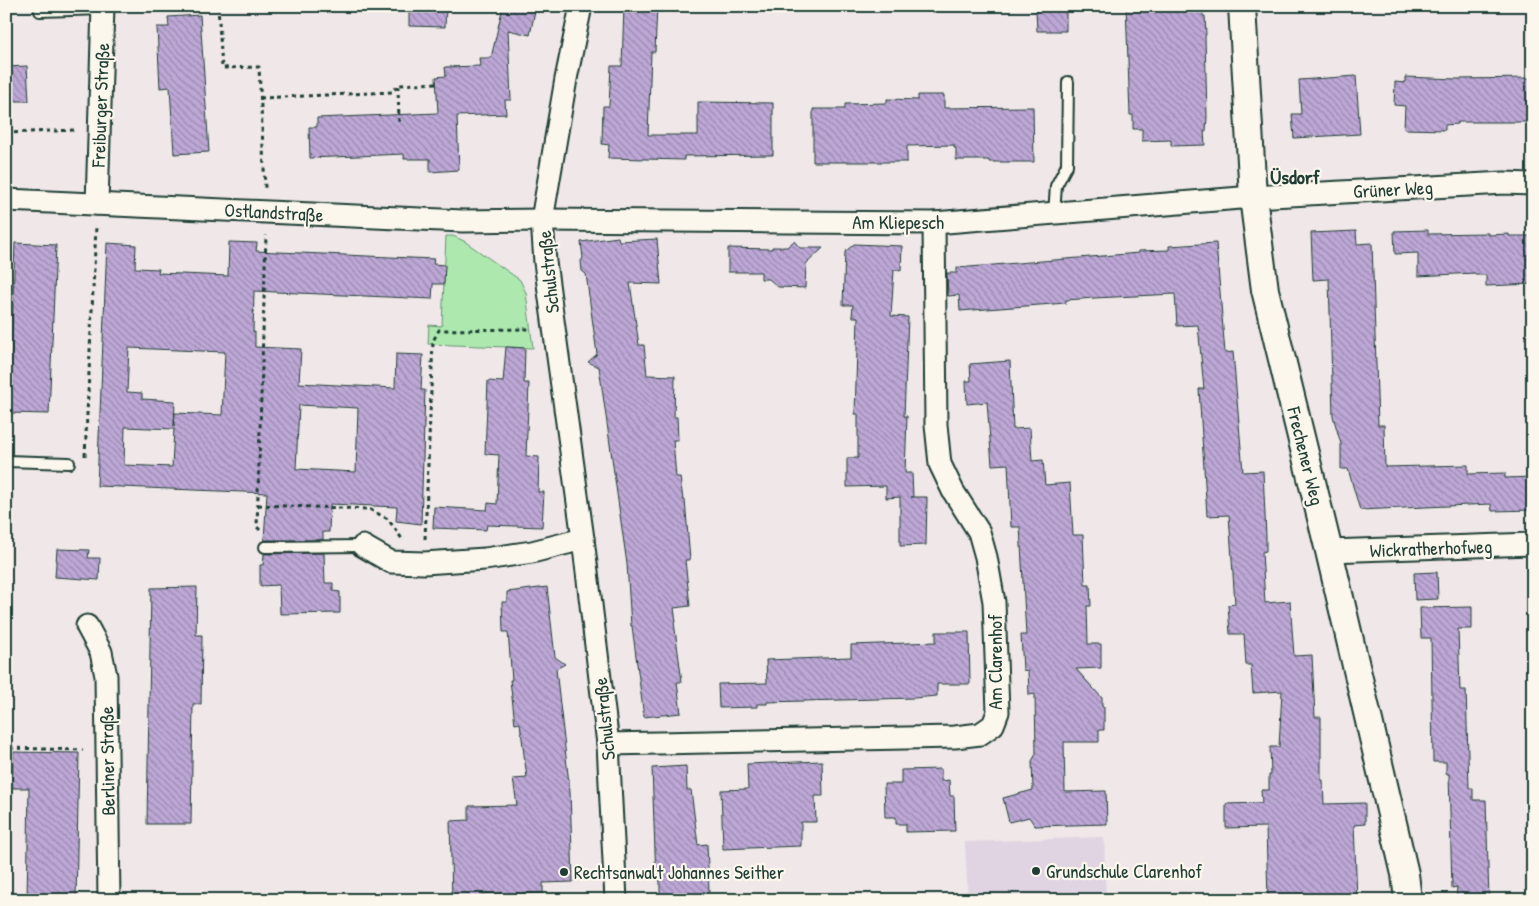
<svg xmlns="http://www.w3.org/2000/svg" width="1539" height="906" viewBox="0 0 1539 906" font-family="'Patrick Hand',sans-serif">
<defs>
<pattern id="building-back-hatch" width="6" height="6" patternUnits="userSpaceOnUse" patternTransform="scale(1.25)"><rect width="6" height="6" fill="#bda7d6"/><path d="M-1 5l2 2M0 0l6 6M5-1l2 2" fill="none" stroke="#9989ae"/></pattern>
</defs>
<rect width="100%" height="100%" fill="#efe7e8"/>
<filter id="ink" filterUnits="userSpaceOnUse"><feTurbulence type="fractalNoise" baseFrequency=".02" numOctaves="2"/><feDisplacementMap in="SourceGraphic" scale="10" xChannelSelector="R" yChannelSelector="G"/><feConvolveMatrix kernelMatrix="1 2 1 2 8 2 1 2 1" color-interpolation-filters="sRGB"/></filter>
<g filter="url(#ink)">
<!-- built -->
<polygon fill="#e0d4e3" points="1104,837 1106,900 968,900 965,842"/>
<!-- park -->
<polygon fill="#ade9af" stroke="#669372" points="446,236 453,236 464,241 520,280 526,293 533,348 428,344 429,325 442,326"/>
<!-- building -->
<g fill="url(#building-back-hatch)" stroke="#1f3d34" fill-rule="evenodd">
<polygon points="409,6 446,6 445,27 409,26"/>
<polygon points="503,6 536,6 530,35 508,30 511,100 505,100 506,114 457,116 459,170 430,172 430,159 404,159 404,154 310,158 309,127 317,127 317,118 438,113 436,77 446,76 445,67 480,66 479,58 491,58"/>
<polygon points="624,6 657,6 655,52 651,52 648,135 698,135 698,102 773,103 773,155 684,156 684,160 608,158 609,145 602,144 603,106 609,106 611,66 622,66"/>
<polygon points="1126,6 1202,6 1203,16 1205,16 1206,35 1205,36 1207,117 1206,131 1204,131 1205,145 1171,146 1171,140 1142,141 1142,129 1133,129 1133,115 1130,115"/>
<polygon points="1036,10 1066,10 1066,31 1037,31"/>
<polygon points="200,15 209,152 174,154 170,87 160,88 157,27 169,27 168,17"/>
<polygon points="27,66 29,101 6,101 6,67"/>
<polygon points="1356,76 1360,134 1294,138 1292,114 1301,114 1299,80"/>
<polygon points="1405,77 1457,79 1533,78 1533,122 1458,122 1458,124 1445,125 1445,130 1404,129 1405,106 1394,105 1395,82 1405,83"/>
<polygon points="918,95 944,95 944,108 1033,107 1034,162 989,162 989,160 956,160 956,148 954,148 954,145 907,146 907,162 813,162 813,109 845,109 845,104 887,103 887,99 918,100"/>
<polygon points="1428,230 1428,234 1488,233 1488,235 1509,234 1509,236 1533,236 1533,284 1486,286 1486,275 1475,275 1475,273 1418,276 1418,253 1395,254 1394,231"/>
<polygon points="1356,231 1357,244 1372,243 1378,425 1384,425 1385,467 1468,465 1468,474 1505,473 1505,478 1533,477 1533,510 1492,511 1491,504 1360,510 1348,469 1341,469 1341,444 1333,416 1329,279 1313,280 1311,233"/>
<polygon points="618,237 619,241 657,239 661,284 630,283 639,345 644,345 647,375 675,376 674,417 677,417 678,440 673,440 676,477 680,477 683,500 685,500 690,560 685,560 690,606 674,608 676,622 674,622 682,682 677,682 681,713 644,717 632,626 631,626 627,564 599,367 588,362 597,354 586,274 582,271 581,261 583,258 581,242"/>
<polygon points="794,241 800,248 823,248 806,264 805,288 778,287 769,279 761,279 761,272 728,272 728,248 772,249 772,247 787,247"/>
<path d="M229,242l28,1 -1,8 178,8 -1,5 12,1 -1,19h-11l-1,15 -178,-8 -1,41h2v15l46,2 -2,34 96,5 1,-34 27,1 -2,35h4l-4,134 -25,-3 1,-14 -67,-3 -1,28h-6v8h-59l3,-47 -170,-7 10,-243 29,2 -1,23 24,1 -1,4 70,3zM129,348l96,4 -3,63 -47,-2 -1,13 1,-25 -33,-2v-6l-15,-1zM299,405l59,3 -2,64 -60,-3zM125,427l49,2 -2,38 -48,-2z"/>
<polygon points="15,243 56,245 49,414 9,413"/>
<polygon points="1216,243 1225,353 1233,352 1243,472 1263,471 1266,537 1266,551 1262,552 1265,603 1290,601 1294,656 1312,655 1315,717 1321,717 1321,780 1323,780 1324,804 1365,803 1365,824 1354,825 1357,898 1268,900 1266,827 1226,828 1226,804 1262,803 1261,790 1269,790 1269,775 1271,775 1270,747 1279,747 1282,691 1253,693 1251,665 1246,665 1244,634 1230,634 1228,605 1235,604 1229,515 1207,516 1199,389 1204,389 1198,325 1177,326 1175,294 1094,298 1066,300 1066,303 960,311 959,295 948,296 947,273 957,273 957,268 1139,253 1139,251 1169,250 1169,246"/>
<polygon points="854,244 902,246 901,270 894,270 891,316 908,317 904,416 907,416 905,473 912,473 913,497 911,497 927,497 926,545 900,546 900,497 886,498 886,486 847,487 847,458 858,458 858,414 855,414 858,317 852,317 853,305 843,305 845,252"/>
<polygon points="506,347 525,348 524,383 529,383 526,456 539,457 538,492 544,492 542,527 487,525 486,530 433,528 434,507 487,510 488,503 497,504 499,455 485,454 488,381 503,382"/>
<polygon points="1010,361 1013,429 1030,428 1032,461 1043,460 1045,485 1070,483 1073,535 1083,535 1085,585 1090,585 1091,606 1087,606 1088,644 1101,644 1101,668 1076,669 1102,698 1102,707 1104,707 1104,730 1099,730 1099,742 1064,742 1065,792 1106,791 1107,824 1035,826 1029,817 1009,822 1003,798 1033,790 1032,761 1036,754 1035,694 1029,695 1028,671 1023,670 1021,635 1026,635 1020,527 1011,527 1008,464 992,465 987,402 967,404 966,381 971,381 970,364"/>
<polygon points="57,549 89,550 88,558 100,558 99,580 55,577"/>
<polygon points="324,553 325,583 333,583 333,591 340,592 340,613 280,614 279,585 260,586 260,565 263,565 264,554"/>
<polygon points="1437,572 1438,599 1415,600 1414,573"/>
<polygon points="197,587 196,635 202,635 201,704 193,704 191,824 147,824 151,588"/>
<polygon points="547,587 555,657 565,664 556,669 570,792 573,882 543,883 543,893 483,894 483,900 452,900 450,821 469,820 469,806 517,805 513,779 527,778 520,723 515,724 510,680 512,680 508,632 503,632 502,602 507,602 507,592"/>
<polygon points="1472,607 1472,629 1458,629 1460,690 1466,690 1469,788 1473,788 1473,800 1486,800 1489,900 1456,900 1457,887 1452,888 1449,774 1446,774 1446,762 1433,762 1431,638 1421,638 1420,608"/>
<polygon points="936,632 969,632 970,684 937,684 937,696 914,698 767,702 767,704 757,704 757,707 719,708 718,684 767,683 766,660 851,657 851,645 936,642"/>
<polygon points="13,752 79,753 76,900 27,900 29,788 12,788"/>
<polygon points="822,761 823,796 815,796 816,822 801,822 801,846 723,849 721,790 748,789 747,764"/>
<polygon points="686,766 687,790 691,790 698,845 707,844 709,892 703,892 703,900 660,900 660,880 656,880 652,768"/>
<polygon points="941,769 941,781 949,780 950,796 954,796 955,831 906,832 906,824 896,824 896,817 885,817 884,784 901,784 901,770"/>
</g>
<g fill="none" stroke-linecap="round" stroke-linejoin="round">
<defs>
<g id="service">
<polyline points="40,11 103,9"/>
<polyline points="1054,213 1056,186 1067,165 1068,82"/>
<polyline points="6,461 69,463"/>
<polyline points="265,547 363,546"/>
</g>
<g id="minor">
<polyline points="581,6 566,79 542,220 545,262 583,539 608,744 616,900"/>
<polyline points="6,200 463,221 542,220 934,223 1253,197 1504,183 1533,184"/>
<polyline points="97,204 103,6"/>
<polyline points="363,546 391,562 424,563 485,559 532,552 583,539"/>
<polyline points="1329,551 1533,544"/>
<polyline points="87,626 101,652 106,676 109,900"/>
<polyline points="608,744 955,737 980,734 993,725 998,712 994,602 986,557 979,532 953,491 940,464 936,425 934,223"/>
</g>
<polyline id="tertiary" points="1242,6 1253,197 1265,290 1329,551 1405,874 1408,900"/>
</defs>
<!-- service casing -->
<use href="#service" stroke="#1f3d34" stroke-width="14"/>
<!-- minor casing -->
<use href="#minor" stroke="#1f3d34" stroke-width="25"/>
<!-- tertiary casing -->
<use href="#tertiary" stroke="#1f3d34" stroke-width="30"/>
<!-- path -->
<g stroke="#1f3d34" stroke-width="3" stroke-dasharray="4 4" stroke-linecap="butt">
<polyline points="218,6 222,68 259,67 265,188"/>
<polyline points="126,8 175,6"/>
<polyline points="398,86 399,123"/>
<polyline points="260,98 393,92 398,85 437,83"/>
<polyline points="6,133 76,130"/>
<polyline points="85,456 96,227"/>
<polyline points="258,505 369,509 388,519 402,539"/>
<polyline points="260,530 257,527 266,235"/>
<polyline points="425,539 433,341 439,330 531,329"/>
<polyline points="6,761 7,748 83,750"/>
</g>
<!-- service -->
<use href="#service" stroke="#fbf7ec" stroke-width="10"/>
<!-- minor -->
<use href="#minor" stroke="#fbf7ec" stroke-width="21"/>
<!-- tertiary -->
<use href="#tertiary" stroke="#fbf7ec" stroke-width="26"/>
</g>
</g>
<!-- markers -->
<g fill="#1f3d34" stroke="#fbf7ec" stroke-width="2">
<circle cx="1036" cy="871" r="5"/>
<circle cx="564" cy="872" r="5"/>
</g>
<g text-anchor="middle" stroke-width="4.5" stroke-linejoin="round" paint-order="stroke">
<!-- street labels -->
<g font-size="19" fill="#1f3d34" stroke="#fbf7ec">
<text transform="translate(100 105) rotate(-88)" y="7">Freiburger Straße</text>
<text transform="translate(1393 189) rotate(-3)" y="7">Grüner Weg</text>
<text transform="translate(274 212) rotate(3)" y="7">Ostlandstraße</text>
<text x="898" y="229">Am Kliepesch</text>
<text transform="translate(548 272) rotate(-96)" y="7">Schulstraße</text>
<text transform="translate(1306 456) rotate(76)" y="7">Frechener Weg</text>
<text transform="translate(1431 548) rotate(-2)" y="7">Wickratherhofweg</text>
<text transform="translate(995 662) rotate(-90)" y="7">Am Clarenhof</text>
<text transform="translate(604 719) rotate(-96)" y="7">Schulstraße</text>
<text transform="translate(107 761) rotate(-91)" y="7">Berliner Straße</text>
</g>
<!-- poi labels -->
<g font-size="19" fill="#1f3d34" stroke="#fbf7ec" text-anchor="start">
<text x="1046" y="878">Grundschule Clarenhof</text>
<text x="574" y="879">Rechtsanwalt Johannes Seither</text>
</g>
<!-- neighbourhood labels -->
<g font-size="20" font-weight="bold" fill="#1f3d34" stroke="#fbf7ec">
<text x="1295" y="184">Üsdorf</text>
</g>
</g>
<!-- margin -->
<rect width="1539" height="906" fill="none" stroke="#fbf7ec" stroke-width="25"/>
<rect x="12" y="12" width="1514" height="881" fill="none" stroke="#1f3d34" stroke-width="2" filter="url(#ink)"/>
</svg>
